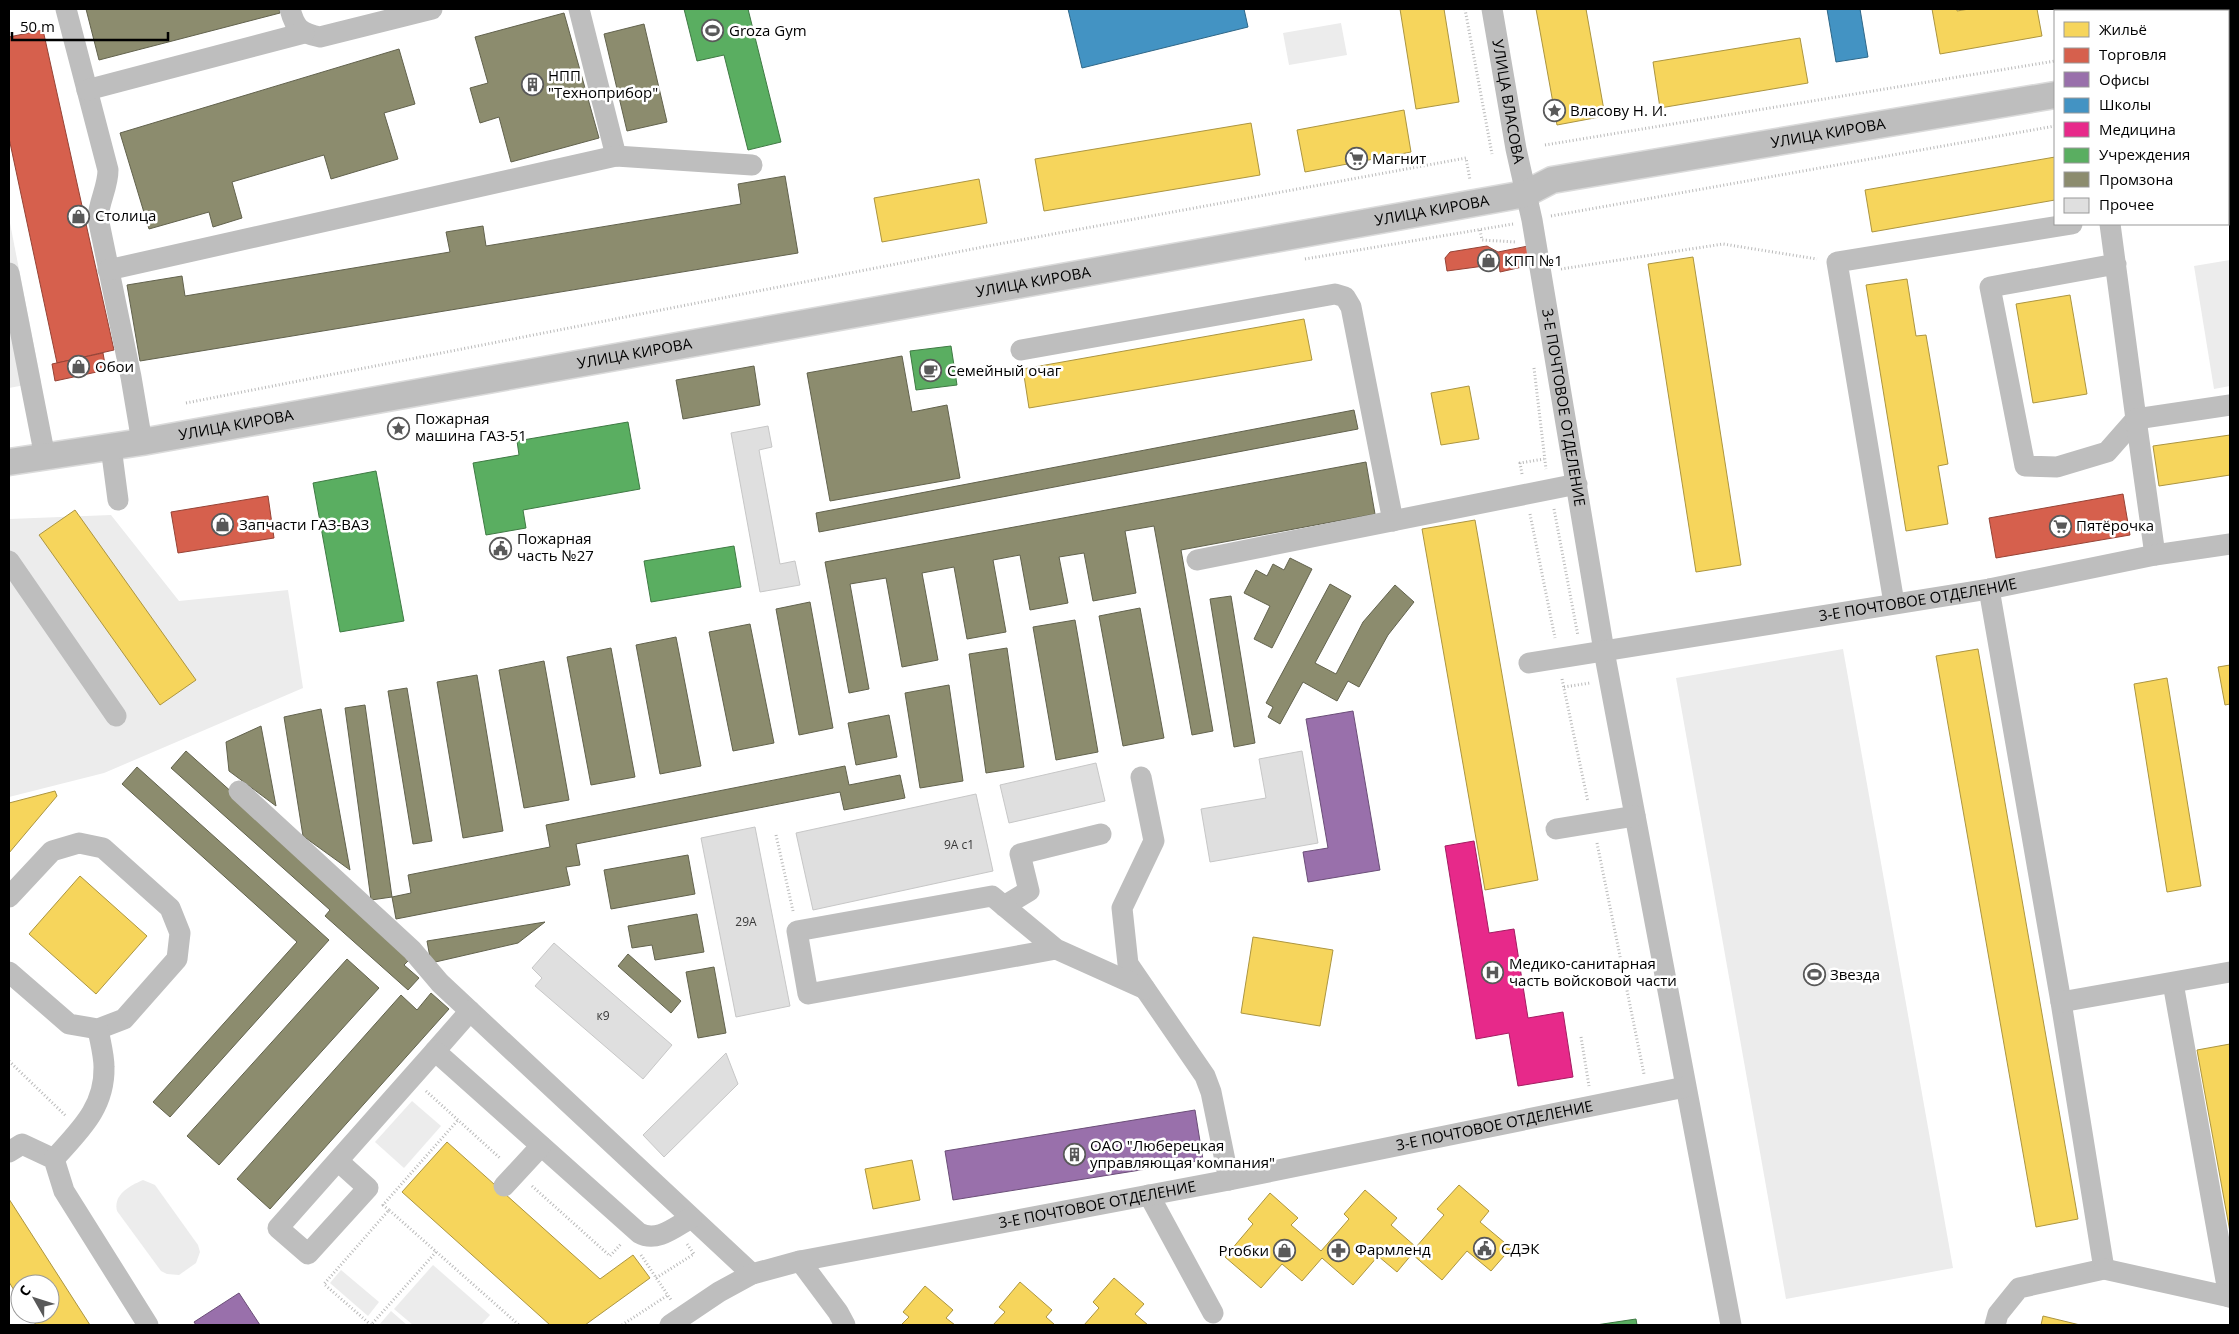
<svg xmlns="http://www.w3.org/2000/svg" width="2239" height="1334" viewBox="0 0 2239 1334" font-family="'Open Sans',sans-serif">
<rect width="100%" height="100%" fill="#fff"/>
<!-- green -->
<g fill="#ececec">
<polygon points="1341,23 1347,55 1289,65 1283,33"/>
<polygon points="9,218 41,382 9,388"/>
<polygon points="2230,260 2230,386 2214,389 2194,266"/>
<polygon points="111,515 179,601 288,590 303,688 104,773 9,797 9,519"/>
<polygon points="1843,649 1953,1268 1786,1299 1676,678"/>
<polygon points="412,1101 441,1126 404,1168 375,1142"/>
<path d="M143,1180l12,5 43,60 2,7 -4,11 -17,12 -12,-1 -6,-3 -44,-60c-4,-16 12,-25 26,-31z"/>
<polygon points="433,1265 490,1315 481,1325 413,1325 394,1309"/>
<polygon points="341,1270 379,1302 368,1316 330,1283"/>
<polygon points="391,1311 407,1325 379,1325"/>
</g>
<!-- homes -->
<g fill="#f6d55c" stroke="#ac9540">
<polygon points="1400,9 1444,9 1459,102 1416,109"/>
<polygon points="1536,9 1586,9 1605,116 1557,125"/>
<polygon points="1932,9 1957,9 1957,11 1969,9 2037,9 2042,36 1940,54"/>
<polygon points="2120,9 2230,9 2230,14 2228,14 2228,11 2120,11"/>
<polygon points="1800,38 1808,83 1660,108 1653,62"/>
<polygon points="1404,110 1411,152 1305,172 1297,130"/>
<polygon points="1251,123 1260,175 1044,211 1035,159"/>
<polygon points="2230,127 2230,181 2228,181 2228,128"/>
<polygon points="2055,157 2055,200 1872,232 1865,190"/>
<polygon points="979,179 987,223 882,242 874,198"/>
<polygon points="1693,257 1741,565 1696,572 1648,264"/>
<polygon points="1907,279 1916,336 1926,335 1948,464 1938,466 1948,524 1906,531 1866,285"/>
<polygon points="2070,295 2087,394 2033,403 2016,304"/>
<polygon points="1304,319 1312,360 1029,408 1023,369"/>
<polygon points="1469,386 1479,439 1441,445 1431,393"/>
<polygon points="2230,435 2230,475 2159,486 2153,446"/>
<polygon points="75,510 196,680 160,705 39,535"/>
<polygon points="1475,520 1538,880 1485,890 1422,529"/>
<polygon points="1978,649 2078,1219 2036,1227 1936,656"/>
<polygon points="2230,665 2230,704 2225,705 2218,667"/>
<polygon points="2167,678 2201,886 2167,892 2134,684"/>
<polygon points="55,791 57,796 9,853 9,803"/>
<polygon points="80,876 147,936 96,994 29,934"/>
<polygon points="1253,937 1333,950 1320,1026 1241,1013"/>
<polygon points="2230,1044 2230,1232 2197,1050"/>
<polygon points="447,1142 600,1279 633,1255 650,1278 585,1325 550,1325 402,1192"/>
<polygon points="912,1160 920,1200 873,1209 865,1169"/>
<polygon points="1459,1185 1489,1211 1480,1222 1511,1248 1491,1271 1467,1251 1442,1280 1412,1254 1397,1272 1378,1256 1353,1285 1322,1258 1302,1281 1282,1264 1261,1288 1225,1257 1253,1224 1248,1219 1270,1193 1298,1218 1291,1225 1321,1251 1349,1219 1344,1214 1365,1190 1397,1218 1391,1225 1416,1247 1444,1215 1437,1209"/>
<polygon points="9,1199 90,1325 36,1325 29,1314 50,1314 50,1284 20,1284 20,1300 9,1282"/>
<polygon points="1114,1278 1144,1304 1135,1314 1148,1325 1084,1325 1099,1308 1093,1302"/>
<polygon points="1020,1282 1052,1310 1046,1317 1055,1325 993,1325 1005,1312 999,1307"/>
<polygon points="925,1286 953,1310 946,1318 955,1325 901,1325 909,1317 903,1312"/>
<polygon points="2043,1316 2080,1325 2041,1325"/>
</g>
<!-- shops -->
<g fill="#d6604d" stroke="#964336">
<polygon points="43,30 114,350 57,363 9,138 9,37"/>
<polygon points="1487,246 1498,252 1528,246 1531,265 1500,272 1499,264 1447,271 1445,258 1450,252"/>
<polygon points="103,353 106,370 55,381 52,364"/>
<polygon points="2123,494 2130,535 1996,558 1989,518"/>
<polygon points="268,496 274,538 178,553 171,512"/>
</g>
<!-- offices -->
<g fill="#9970ab" stroke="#6b4e78">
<polygon points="1353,711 1380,870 1308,882 1303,852 1328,848 1306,719"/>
<polygon points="1195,1110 1203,1160 953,1200 945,1151"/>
<polygon points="239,1293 260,1325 196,1325 194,1322"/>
</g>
<!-- schools -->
<g fill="#4393c3" stroke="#2f6788">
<polygon points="1068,9 1244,9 1248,27 1082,68"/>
<polygon points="1827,9 1860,9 1868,57 1836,62"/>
</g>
<!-- health -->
<polygon fill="#e7298a" stroke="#a21d61" points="1474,841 1489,933 1514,929 1528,1018 1563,1012 1573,1077 1518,1086 1509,1033 1476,1039 1445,846"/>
<!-- public -->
<g fill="#5aae61" stroke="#3f7a44">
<polygon points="684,9 748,9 781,142 748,150 724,55 697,61"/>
<polygon points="951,346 957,385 916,390 910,351"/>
<polygon points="628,422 640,489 523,510 526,528 486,535 473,463 519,455 517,441"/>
<polygon points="376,471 404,621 340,632 313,483"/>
<polygon points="734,546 741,587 651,602 644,561"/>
<polygon points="1636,1319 1637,1325 1596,1325"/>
</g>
<!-- industry -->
<g fill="#8c8c6e" stroke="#62624d">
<polygon points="86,9 279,9 280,13 99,60"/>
<polygon points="564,13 599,138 511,162 499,117 480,123 470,88 488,83 475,37"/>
<polygon points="644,24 667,122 627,131 604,34"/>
<polygon points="399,49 415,104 384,113 398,159 331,179 324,155 232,182 242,218 213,227 209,212 149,229 120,133"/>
<polygon points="785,176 798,253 140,361 127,285 182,276 185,296 450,252 446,232 483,226 486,246 741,204 738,184"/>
<polygon points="902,356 912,412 947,405 960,478 830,501 807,373"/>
<polygon points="754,366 760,405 683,419 676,380"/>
<polygon points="1354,410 1358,429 819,532 816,513"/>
<polygon points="1366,462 1375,514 1181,550 1213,731 1192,735 1154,526 1125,531 1136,593 1093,601 1084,553 1059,557 1068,603 1030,610 1020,555 993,560 1006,632 967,639 954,567 922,573 938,660 902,667 886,578 850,584 869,689 849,693 825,562"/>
<polygon points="1290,558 1312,569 1272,648 1254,639 1270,606 1244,593 1256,570 1267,576 1273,564 1284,570"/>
<polygon points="1330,584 1351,596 1315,663 1336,674 1363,622 1395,585 1414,602 1388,635 1359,687 1348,681 1337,701 1303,682 1280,724 1268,717 1273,707 1266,703"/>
<polygon points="1231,596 1255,743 1234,747 1210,599"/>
<polygon points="810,602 833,728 799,735 776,609"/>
<polygon points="1140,608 1164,738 1123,746 1099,616"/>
<polygon points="1075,620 1098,752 1056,760 1033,627"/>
<polygon points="750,624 774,743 733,751 709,632"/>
<polygon points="676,637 701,766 660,774 636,645"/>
<polygon points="611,648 635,777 591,785 567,657"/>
<polygon points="1007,648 1024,767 986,773 969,654"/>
<polygon points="544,661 569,800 524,808 499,670"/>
<polygon points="477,675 503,831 463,838 437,682"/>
<polygon points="949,685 963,781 920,788 905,693"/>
<polygon points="407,688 432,841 413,844 388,691"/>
<polygon points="365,705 392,897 371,900 345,708"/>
<polygon points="321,709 350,870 303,836 284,717"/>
<polygon points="889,715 897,757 856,765 848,723"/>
<polygon points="261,726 276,806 229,771 226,742"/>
<polygon points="186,751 380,925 409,960 404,965 419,978 408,990 325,916 330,910 171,768"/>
<polygon points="845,766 849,785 900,775 905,798 844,810 840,792 576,844 580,865 566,867 570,885 396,919 392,897 411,893 408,875 550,847 546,825"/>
<polygon points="137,767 329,940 170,1117 153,1102 297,942 122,784"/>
<polygon points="688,855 695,894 611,909 604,870"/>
<polygon points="697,914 704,952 655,960 652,945 632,948 628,926"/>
<polygon points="545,922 518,943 431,963 427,941"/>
<polygon points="628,954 681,1001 671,1013 618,966"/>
<polygon points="347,959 379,988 219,1165 187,1136"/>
<polygon points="714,967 726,1033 698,1038 686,972"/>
<polygon points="431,993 449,1009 270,1209 237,1179 401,995 417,1010"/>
</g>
<!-- building -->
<g fill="#dfdfdf" stroke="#c7c7c7">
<polygon points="768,426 772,447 759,450 780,564 795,561 800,585 760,592 731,433"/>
<polygon points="1302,751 1318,843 1210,862 1201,809 1266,798 1259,759"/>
<polygon points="1096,763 1105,801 1009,823 1000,785"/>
<polygon points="976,794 993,871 813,910 796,833"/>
<polygon points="755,827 790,1006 736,1017 701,838"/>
<polygon points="554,943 672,1045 643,1079 535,986 542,978 532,968"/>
<polygon points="726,1053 738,1084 664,1157 643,1135"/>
</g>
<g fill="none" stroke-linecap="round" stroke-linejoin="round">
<defs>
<g id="major">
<polyline points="2228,66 2230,65"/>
<path id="s4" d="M9,462l133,-20 1383,-248 27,-14 503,-85"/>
</g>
</defs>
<!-- major casing -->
<use href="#major" stroke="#dbdbdb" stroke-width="29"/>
<!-- path -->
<g stroke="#b9b9b9" stroke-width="3" stroke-dasharray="1 2.5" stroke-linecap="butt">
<polyline points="1465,9 1492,154"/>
<polyline points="2228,32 2230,32"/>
<polyline points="2228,95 2230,95"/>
<polyline points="1545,145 2055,61"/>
<polyline points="1551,216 2055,126"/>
<polyline points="1480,230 1482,240 1516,242"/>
<polyline points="1305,259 1513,224"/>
<polyline points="1561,269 1723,244 1817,259"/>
<polyline points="1534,368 1546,469"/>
<polyline points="186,403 988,246 1466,158 1470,180"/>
<polyline points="1522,474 1520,463 1544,459"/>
<polyline points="1554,509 1578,636"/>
<polyline points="1530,514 1555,638"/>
<polyline points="1562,679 1588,802"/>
<polyline points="1564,687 1590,683"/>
<polyline points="776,835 793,911"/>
<polyline points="1597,843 1644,1074"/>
<polyline points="1581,1037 1589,1086"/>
<polyline points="9,1061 66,1116"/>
<polyline points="426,1091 501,1159"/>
<polyline points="532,1186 610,1256 621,1244"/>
<polyline points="389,1210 383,1205 458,1120"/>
<polyline points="436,1252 371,1325 324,1284 389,1210 519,1325"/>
<polyline points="641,1255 671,1300"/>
<polyline points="656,1278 694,1254 687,1244"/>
<polyline points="622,1325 668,1295"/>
</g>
<!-- minor -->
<g stroke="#bebebe" stroke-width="21">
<path d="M66,9l42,161c0,17 -9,31 -10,48l33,159 11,65"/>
<path d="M290,9c5,19 10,24 30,28l112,-28"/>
<polyline points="579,9 616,156"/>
<path id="s1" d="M1492,9l24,140 16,71 72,431 127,674"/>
<polyline points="2092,9 2092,11"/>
<polyline points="87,90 304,33"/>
<polyline points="2228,197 2230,197"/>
<polyline points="2110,224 2136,419 2107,452 2057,467 2025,466 1990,287 2116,264"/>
<polyline points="108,270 616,156 752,165"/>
<polyline points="9,273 45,457"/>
<polyline points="1021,350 1335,294 1345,297 1351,307 1393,521"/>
<polyline points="111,447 118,500"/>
<polyline points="2155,555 2136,419 2230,405"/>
<polyline points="1197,560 1577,484"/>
<polyline points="9,561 116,716"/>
<polyline points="1989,589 2061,1002 2104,1269 2019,1288 1998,1314 1995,1325"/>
<polyline points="1894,603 1837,262 2072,224"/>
<path id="s2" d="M1529,663l460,-74 166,-34 75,-11"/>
<polyline points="1141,777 1154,841 1122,908 1128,964 1205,1076 1211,1092 1229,1180"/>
<polyline points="239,791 412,950 440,983 752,1274"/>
<polyline points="1556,829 1635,816"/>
<polyline points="9,897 52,851 79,843 103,848 170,908 180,933 177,959 124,1019 98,1029 69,1024 9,972"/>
<polyline points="1004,906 1029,891 1020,854 1101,834"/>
<polyline points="1056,949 992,896 797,931 808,994 1056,949 1145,989"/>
<polyline points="2173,983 2229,1297"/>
<polyline points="2061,1002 2230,972"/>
<polyline points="435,1051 470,1011"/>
<polyline points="9,1152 22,1144 54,1159 64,1191 148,1325"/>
<path d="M54,1159c25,-28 51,-51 50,-92 0,-12 -4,-26 -6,-38"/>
<path d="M338,1161l30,27 -60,66 -30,-26 157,-177 204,182c18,10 36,-6 52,-15"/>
<polyline points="504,1186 541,1146"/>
<polyline points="1149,1195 1213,1313"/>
<polyline points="800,1261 838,1312 845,1325"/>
<polyline points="2104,1269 2230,1297"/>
<path id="s3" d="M670,1325l49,-33 33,-18 48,-13 429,-81 456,-93"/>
</g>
<!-- major -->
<use href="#major" stroke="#bebebe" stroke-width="26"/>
</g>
<!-- icons -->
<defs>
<symbol id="stadium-ring" viewBox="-11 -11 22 22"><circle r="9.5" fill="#fff" stroke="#595959" stroke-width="1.5"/><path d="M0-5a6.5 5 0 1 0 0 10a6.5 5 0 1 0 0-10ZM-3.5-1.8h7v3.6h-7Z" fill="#595959"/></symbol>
<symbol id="building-ring" viewBox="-11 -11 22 22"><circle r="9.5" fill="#fff" stroke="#595959" stroke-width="1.5"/><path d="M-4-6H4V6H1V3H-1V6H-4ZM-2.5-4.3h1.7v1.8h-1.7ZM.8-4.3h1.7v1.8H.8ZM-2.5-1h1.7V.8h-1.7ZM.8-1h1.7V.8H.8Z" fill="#595959"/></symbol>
<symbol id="sight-ring" viewBox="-11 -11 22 22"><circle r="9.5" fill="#fff" stroke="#595959" stroke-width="1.5"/><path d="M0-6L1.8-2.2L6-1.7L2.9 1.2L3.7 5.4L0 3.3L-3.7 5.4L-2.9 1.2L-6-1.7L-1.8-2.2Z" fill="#595959"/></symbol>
<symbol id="supermarket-ring" viewBox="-11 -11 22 22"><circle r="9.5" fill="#fff" stroke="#595959" stroke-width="1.5"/><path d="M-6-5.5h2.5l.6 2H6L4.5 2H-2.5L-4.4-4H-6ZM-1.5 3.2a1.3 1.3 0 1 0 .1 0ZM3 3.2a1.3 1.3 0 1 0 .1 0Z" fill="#595959"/></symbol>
<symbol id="shop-ring" viewBox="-11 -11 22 22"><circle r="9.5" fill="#fff" stroke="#595959" stroke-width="1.5"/><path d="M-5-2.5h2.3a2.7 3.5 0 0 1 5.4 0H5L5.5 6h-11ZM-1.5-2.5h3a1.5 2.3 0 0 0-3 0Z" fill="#595959"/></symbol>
<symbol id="cafe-ring" viewBox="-11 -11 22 22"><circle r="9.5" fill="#fff" stroke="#595959" stroke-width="1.5"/><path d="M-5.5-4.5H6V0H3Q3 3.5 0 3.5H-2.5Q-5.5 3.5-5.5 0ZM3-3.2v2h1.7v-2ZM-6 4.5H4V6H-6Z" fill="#595959"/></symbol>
<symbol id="civic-ring" viewBox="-11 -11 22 22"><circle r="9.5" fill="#fff" stroke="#595959" stroke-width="1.5"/><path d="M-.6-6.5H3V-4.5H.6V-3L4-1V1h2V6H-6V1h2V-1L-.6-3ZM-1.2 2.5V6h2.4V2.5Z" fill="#595959"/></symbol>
<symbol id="hospital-ring" viewBox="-11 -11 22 22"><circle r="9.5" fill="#fff" stroke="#595959" stroke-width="1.5"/><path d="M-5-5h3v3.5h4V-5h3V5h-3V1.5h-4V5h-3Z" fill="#595959"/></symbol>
<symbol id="pharmacy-ring" viewBox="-11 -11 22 22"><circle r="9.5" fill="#fff" stroke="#595959" stroke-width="1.5"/><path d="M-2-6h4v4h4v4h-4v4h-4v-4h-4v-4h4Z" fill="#595959"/></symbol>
</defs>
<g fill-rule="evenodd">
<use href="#stadium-ring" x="700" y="18" width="25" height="25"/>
<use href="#building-ring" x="520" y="72" width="25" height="25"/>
<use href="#sight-ring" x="1542" y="98" width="25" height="25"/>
<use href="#supermarket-ring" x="1344" y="146" width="25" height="25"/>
<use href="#shop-ring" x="66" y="204" width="25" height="25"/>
<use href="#shop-ring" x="1476" y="248" width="25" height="25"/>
<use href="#shop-ring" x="66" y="354" width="25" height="25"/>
<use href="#cafe-ring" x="918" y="358" width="25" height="25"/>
<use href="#sight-ring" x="386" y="416" width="25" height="25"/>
<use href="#shop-ring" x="210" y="512" width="25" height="25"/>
<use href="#supermarket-ring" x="2048" y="514" width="25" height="25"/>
<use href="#civic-ring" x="488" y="536" width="25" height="25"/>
<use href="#hospital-ring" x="1480" y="960" width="25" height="25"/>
<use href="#stadium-ring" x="1802" y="962" width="25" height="25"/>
<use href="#building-ring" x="1062" y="1142" width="25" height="25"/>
<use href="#civic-ring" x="1472" y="1236" width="25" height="25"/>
<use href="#pharmacy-ring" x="1326" y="1238" width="25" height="25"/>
<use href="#shop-ring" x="1272" y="1238" width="25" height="25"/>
</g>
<g text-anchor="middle" stroke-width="5" stroke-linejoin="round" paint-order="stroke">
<!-- number labels -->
<g font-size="12" fill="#383838">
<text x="959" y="849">9А с1</text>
<text x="746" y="926">29А</text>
<text x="603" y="1020">к9</text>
</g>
<!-- poi labels -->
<g font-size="15" fill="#000" stroke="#fff" text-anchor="start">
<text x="729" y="36">Groza Gym</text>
<text x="548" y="81">НПП<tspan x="548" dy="17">"Техноприбор"</tspan></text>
<text x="1570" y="116">Власову Н. И.</text>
<text x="1372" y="164">Магнит</text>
<text x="95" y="221">Столица</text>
<text x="1504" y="266">КПП №1</text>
<text x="95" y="372">Обои</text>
<text x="947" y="376">Семейный очаг</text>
<text x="415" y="424">Пожарная<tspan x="415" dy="17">машина ГАЗ-51</tspan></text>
<text x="239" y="530">Запчасти ГАЗ-ВАЗ</text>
<text x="2076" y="531">Пятёрочка</text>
<text x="517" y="544">Пожарная<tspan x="517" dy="17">часть №27</tspan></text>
<text x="1509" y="969">Медико-санитарная<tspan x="1509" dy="17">часть войсковой части</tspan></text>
<text x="1830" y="980">Звезда</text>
<text x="1090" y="1151">ОАО "Люберецкая<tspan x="1090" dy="17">управляющая компания"</tspan></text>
<text x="1501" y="1254">СДЭК</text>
<text x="1355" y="1255">Фармленд</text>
<text x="1269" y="1256" text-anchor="end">Proбки</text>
</g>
<!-- street labels -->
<g font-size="15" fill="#000" stroke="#fff">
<text dy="5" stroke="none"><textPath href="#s1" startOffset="94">УЛИЦА ВЛАСОВА</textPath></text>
<text dy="5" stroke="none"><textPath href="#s4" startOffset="1850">УЛИЦА КИРОВА</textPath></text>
<text dy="5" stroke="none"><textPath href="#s4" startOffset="1445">УЛИЦА КИРОВА</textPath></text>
<text dy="5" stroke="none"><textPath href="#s4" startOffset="1040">УЛИЦА КИРОВА</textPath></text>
<text dy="5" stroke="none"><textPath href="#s4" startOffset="635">УЛИЦА КИРОВА</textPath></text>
<text dy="5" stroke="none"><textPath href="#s1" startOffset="405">3-Е ПОЧТОВОЕ ОТДЕЛЕНИЕ</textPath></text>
<text dy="5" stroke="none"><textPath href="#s4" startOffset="230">УЛИЦА КИРОВА</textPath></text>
<text dy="5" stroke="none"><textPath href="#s2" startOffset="394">3-Е ПОЧТОВОЕ ОТДЕЛЕНИЕ</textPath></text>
<text dy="5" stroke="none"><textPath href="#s3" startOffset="854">3-Е ПОЧТОВОЕ ОТДЕЛЕНИЕ</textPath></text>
<text dy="5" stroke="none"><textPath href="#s3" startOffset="449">3-Е ПОЧТОВОЕ ОТДЕЛЕНИЕ</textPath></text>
</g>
</g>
<!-- border -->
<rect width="2239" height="1334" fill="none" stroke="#000000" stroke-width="20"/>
<!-- legend -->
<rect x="2054" y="10" width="175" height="215" fill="#ffffff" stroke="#999999"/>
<rect x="2064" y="22" width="25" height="15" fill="#f6d55c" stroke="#999999"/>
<text x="2099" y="35" font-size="15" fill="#000000">Жильё</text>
<rect x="2064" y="48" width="25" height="15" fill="#d6604d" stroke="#999999"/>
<text x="2099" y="60" font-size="15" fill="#000000">Торговля</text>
<rect x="2064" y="72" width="25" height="15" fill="#9970ab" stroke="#999999"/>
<text x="2099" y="85" font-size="15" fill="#000000">Офисы</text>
<rect x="2064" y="98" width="25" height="15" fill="#4393c3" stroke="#999999"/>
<text x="2099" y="110" font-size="15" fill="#000000">Школы</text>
<rect x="2064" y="122" width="25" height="15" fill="#e7298a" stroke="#999999"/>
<text x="2099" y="135" font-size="15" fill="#000000">Медицина</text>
<rect x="2064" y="148" width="25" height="15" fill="#5aae61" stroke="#999999"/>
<text x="2099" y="160" font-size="15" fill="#000000">Учреждения</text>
<rect x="2064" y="172" width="25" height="15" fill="#8c8c6e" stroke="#999999"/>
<text x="2099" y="185" font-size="15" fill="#000000">Промзона</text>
<rect x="2064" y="198" width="25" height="15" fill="#dfdfdf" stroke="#999999"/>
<text x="2099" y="210" font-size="15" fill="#000000">Прочее</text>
<!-- north arrow -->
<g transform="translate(35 1299) rotate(309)"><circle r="24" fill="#ffffff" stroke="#999999"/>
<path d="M0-4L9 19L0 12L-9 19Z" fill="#595959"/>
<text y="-8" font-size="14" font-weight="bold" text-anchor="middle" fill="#000000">С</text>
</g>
<!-- scale -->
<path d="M12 32v8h156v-8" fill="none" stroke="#000000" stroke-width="2.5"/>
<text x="20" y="32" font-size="15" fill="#000000" stroke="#ffffff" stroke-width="4" paint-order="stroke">50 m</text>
</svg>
